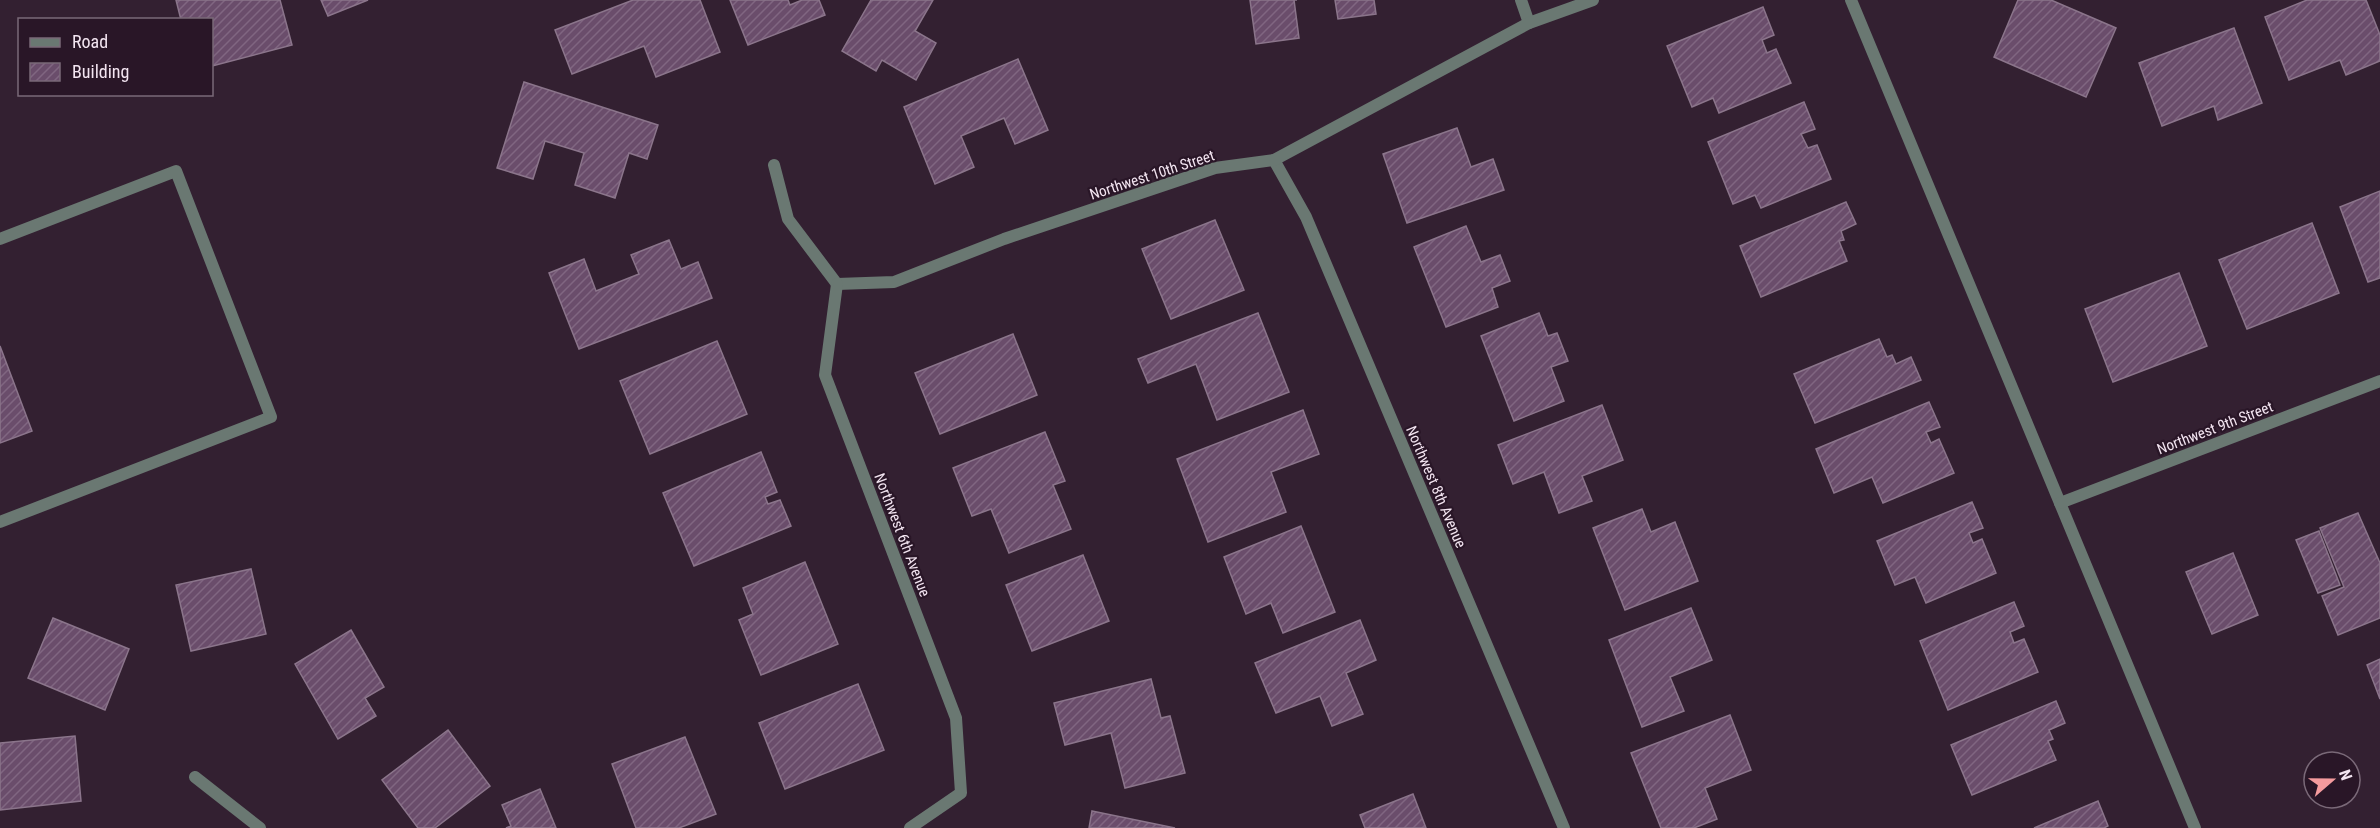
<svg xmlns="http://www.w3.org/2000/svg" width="2380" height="828" viewBox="0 0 2380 828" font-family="'Roboto Condensed',sans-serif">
<defs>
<pattern id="building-hatch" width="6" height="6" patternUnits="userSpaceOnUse" patternTransform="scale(1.5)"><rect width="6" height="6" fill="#6a4d6b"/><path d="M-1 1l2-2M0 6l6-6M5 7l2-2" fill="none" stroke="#806681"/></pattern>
</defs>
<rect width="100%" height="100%" fill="#332031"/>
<!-- building -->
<g fill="url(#building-hatch)" stroke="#8b758b" stroke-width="1.5">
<polygon points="176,0 280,0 292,45 212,66 212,20 181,20"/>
<polygon points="321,0 368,0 328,16"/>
<polygon points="633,0 700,0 720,52 656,77 644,46 572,74 555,30"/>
<polygon points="730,0 788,0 790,5 802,0 819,0 825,15 748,45"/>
<polygon points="871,0 933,0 915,31 936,43 916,80 882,60 876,71 842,51"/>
<polygon points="1250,0 1297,0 1294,0 1299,38 1256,44"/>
<polygon points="1335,0 1374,0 1376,14 1338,19"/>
<polygon points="2018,0 2051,0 2116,28 2086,97 1994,57"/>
<polygon points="2307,0 2366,0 2380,35 2380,61 2346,75 2340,60 2289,80 2265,17"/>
<polygon points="1763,7 1774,35 1762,40 1767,53 1776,49 1791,83 1719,113 1713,98 1692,107 1667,46"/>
<polygon points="2234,28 2262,103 2218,120 2214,106 2162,126 2139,63"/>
<polygon points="1018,59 1048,130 1015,144 1004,118 961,136 974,167 935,184 904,107"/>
<polygon points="524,82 658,125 647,159 629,153 615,198 575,185 584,153 545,141 533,179 497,168"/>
<polygon points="1804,102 1815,129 1801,134 1808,148 1817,145 1831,179 1761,208 1755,195 1733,204 1708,142"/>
<polygon points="1457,128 1471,167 1493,159 1504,190 1407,223 1383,154"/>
<polygon points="2380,191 2380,278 2368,282 2340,207"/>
<polygon points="1846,202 1856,224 1841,231 1844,240 1839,241 1847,261 1761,297 1740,246"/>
<polygon points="1215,220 1244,290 1171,319 1142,249"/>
<polygon points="2312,223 2339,293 2247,329 2219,260"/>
<polygon points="1466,226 1481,262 1500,255 1510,281 1492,288 1498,307 1446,327 1414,247"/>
<polygon points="669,240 681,269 698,262 712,298 579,349 549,273 584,259 596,291 639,274 631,255"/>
<polygon points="2179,273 2207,346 2113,382 2085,309"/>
<polygon points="1258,313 1289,392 1217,420 1196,364 1148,383 1138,359"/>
<polygon points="1539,313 1548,336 1557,333 1568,361 1551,367 1564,401 1514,421 1481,336"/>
<polygon points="1013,334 1037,395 940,434 915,373"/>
<polygon points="1879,339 1887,357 1892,355 1896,364 1911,357 1921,380 1815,423 1794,374"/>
<polygon points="717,341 747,414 650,454 620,381"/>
<polygon points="0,346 32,431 0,443"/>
<polygon points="1929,402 1940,427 1926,432 1931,443 1939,439 1954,473 1883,503 1872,477 1834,493 1816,449"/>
<polygon points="1602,405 1623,460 1582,476 1592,501 1559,513 1544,472 1513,484 1498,445"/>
<polygon points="1303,410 1319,454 1271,472 1286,512 1208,542 1177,459"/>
<polygon points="1045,432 1065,481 1053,485 1071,529 1009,553 991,509 972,516 953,468"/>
<polygon points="761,452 777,492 765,497 768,504 780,500 791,526 694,566 663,493"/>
<polygon points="1972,502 1983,528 1969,533 1973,543 1982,539 1996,573 1926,603 1915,577 1895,585 1877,541"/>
<polygon points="1642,509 1651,532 1675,522 1698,581 1625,610 1593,528"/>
<polygon points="2358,513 2380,563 2380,618 2338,635 2322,596 2344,587 2320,528"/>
<polygon points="1301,526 1335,612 1283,633 1271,603 1246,614 1224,557"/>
<polygon points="2319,531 2340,585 2318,593 2296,540"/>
<polygon points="2233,553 2258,615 2212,634 2186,572"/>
<polygon points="1083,555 1109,621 1032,651 1006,585"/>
<polygon points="805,562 838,644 761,675 739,620 753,614 743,588"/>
<polygon points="251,569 266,634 191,651 176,585"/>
<polygon points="2014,602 2024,626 2010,632 2014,643 2024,639 2038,672 1948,710 1920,641"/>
<polygon points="1691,608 1712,660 1670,677 1684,711 1642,727 1609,640"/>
<polygon points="53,618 129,649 105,710 28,678"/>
<polygon points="1360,620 1376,660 1346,673 1363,714 1332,726 1320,696 1276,713 1255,663"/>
<polygon points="351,630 384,687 365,698 376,716 338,739 295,664"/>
<polygon points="2380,659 2380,699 2367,665"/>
<polygon points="1151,679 1161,718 1170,716 1185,773 1125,788 1111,733 1065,745 1054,703"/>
<polygon points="858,684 884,750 785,789 759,723"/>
<polygon points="2056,701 2065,723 2049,730 2053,739 2048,741 2056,760 1972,795 1951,745"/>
<polygon points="1730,715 1751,770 1705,788 1717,819 1694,828 1661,828 1631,753"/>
<polygon points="448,730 490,786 435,828 418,828 382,780"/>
<polygon points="75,736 81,801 0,810 0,743"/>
<polygon points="685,737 716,814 679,828 636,828 612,764"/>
<polygon points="540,789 556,828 506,828 511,826 502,805"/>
<polygon points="1413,794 1426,828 1365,828 1360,815"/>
<polygon points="2098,801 2108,826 2104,828 2034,828"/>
<polygon points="1092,811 1175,828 1089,828"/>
</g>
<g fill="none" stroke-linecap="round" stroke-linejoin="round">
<!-- service -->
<polyline stroke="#6a7872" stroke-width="12" points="0,239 176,171 271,417 0,522"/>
<!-- minor -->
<g stroke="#6a7872" stroke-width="12">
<polyline points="1521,0 1529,23"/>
<polyline points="1851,0 2195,828"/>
<polyline points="1274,160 1306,217 1564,828"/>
<polyline points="774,165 788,219 837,284"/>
<polyline points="837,284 894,282 1004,239 1215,168 1274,160 1529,23 1593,0"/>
<polyline points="837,284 825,375 956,718 961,793 910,828"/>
<polyline points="2060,503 2380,381"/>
<polyline points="195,777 260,828"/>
</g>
</g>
<g text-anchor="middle" stroke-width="4.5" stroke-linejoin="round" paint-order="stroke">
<!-- street labels -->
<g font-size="15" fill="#f3e5f1" stroke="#291627">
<text transform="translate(1152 175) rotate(-18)" y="5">Northwest 10th Street</text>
<text transform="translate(2215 428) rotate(-21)" y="5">Northwest 9th Street</text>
<text transform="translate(1436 487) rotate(67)" y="5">Northwest 8th Avenue</text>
<text transform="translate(902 535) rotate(69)" y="5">Northwest 6th Avenue</text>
</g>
</g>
<!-- legend -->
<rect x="18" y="18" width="195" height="78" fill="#291627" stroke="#7a6978" stroke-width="1.5"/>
<rect x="30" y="38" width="30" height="9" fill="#6a7872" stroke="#7a6978" stroke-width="1.5"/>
<text x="72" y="48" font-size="18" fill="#f3e5f1">Road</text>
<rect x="30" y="63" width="30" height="18" fill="url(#building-hatch)" stroke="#7a6978" stroke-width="1.5"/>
<text x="72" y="78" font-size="18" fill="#f3e5f1">Building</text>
<!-- north arrow -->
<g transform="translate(2332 780) rotate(70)"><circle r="28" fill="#291627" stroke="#7a6978" stroke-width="1.5"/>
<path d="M0-4.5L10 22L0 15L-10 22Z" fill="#f59b9e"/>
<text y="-9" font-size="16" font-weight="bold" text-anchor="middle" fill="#f3e5f1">N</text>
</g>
</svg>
